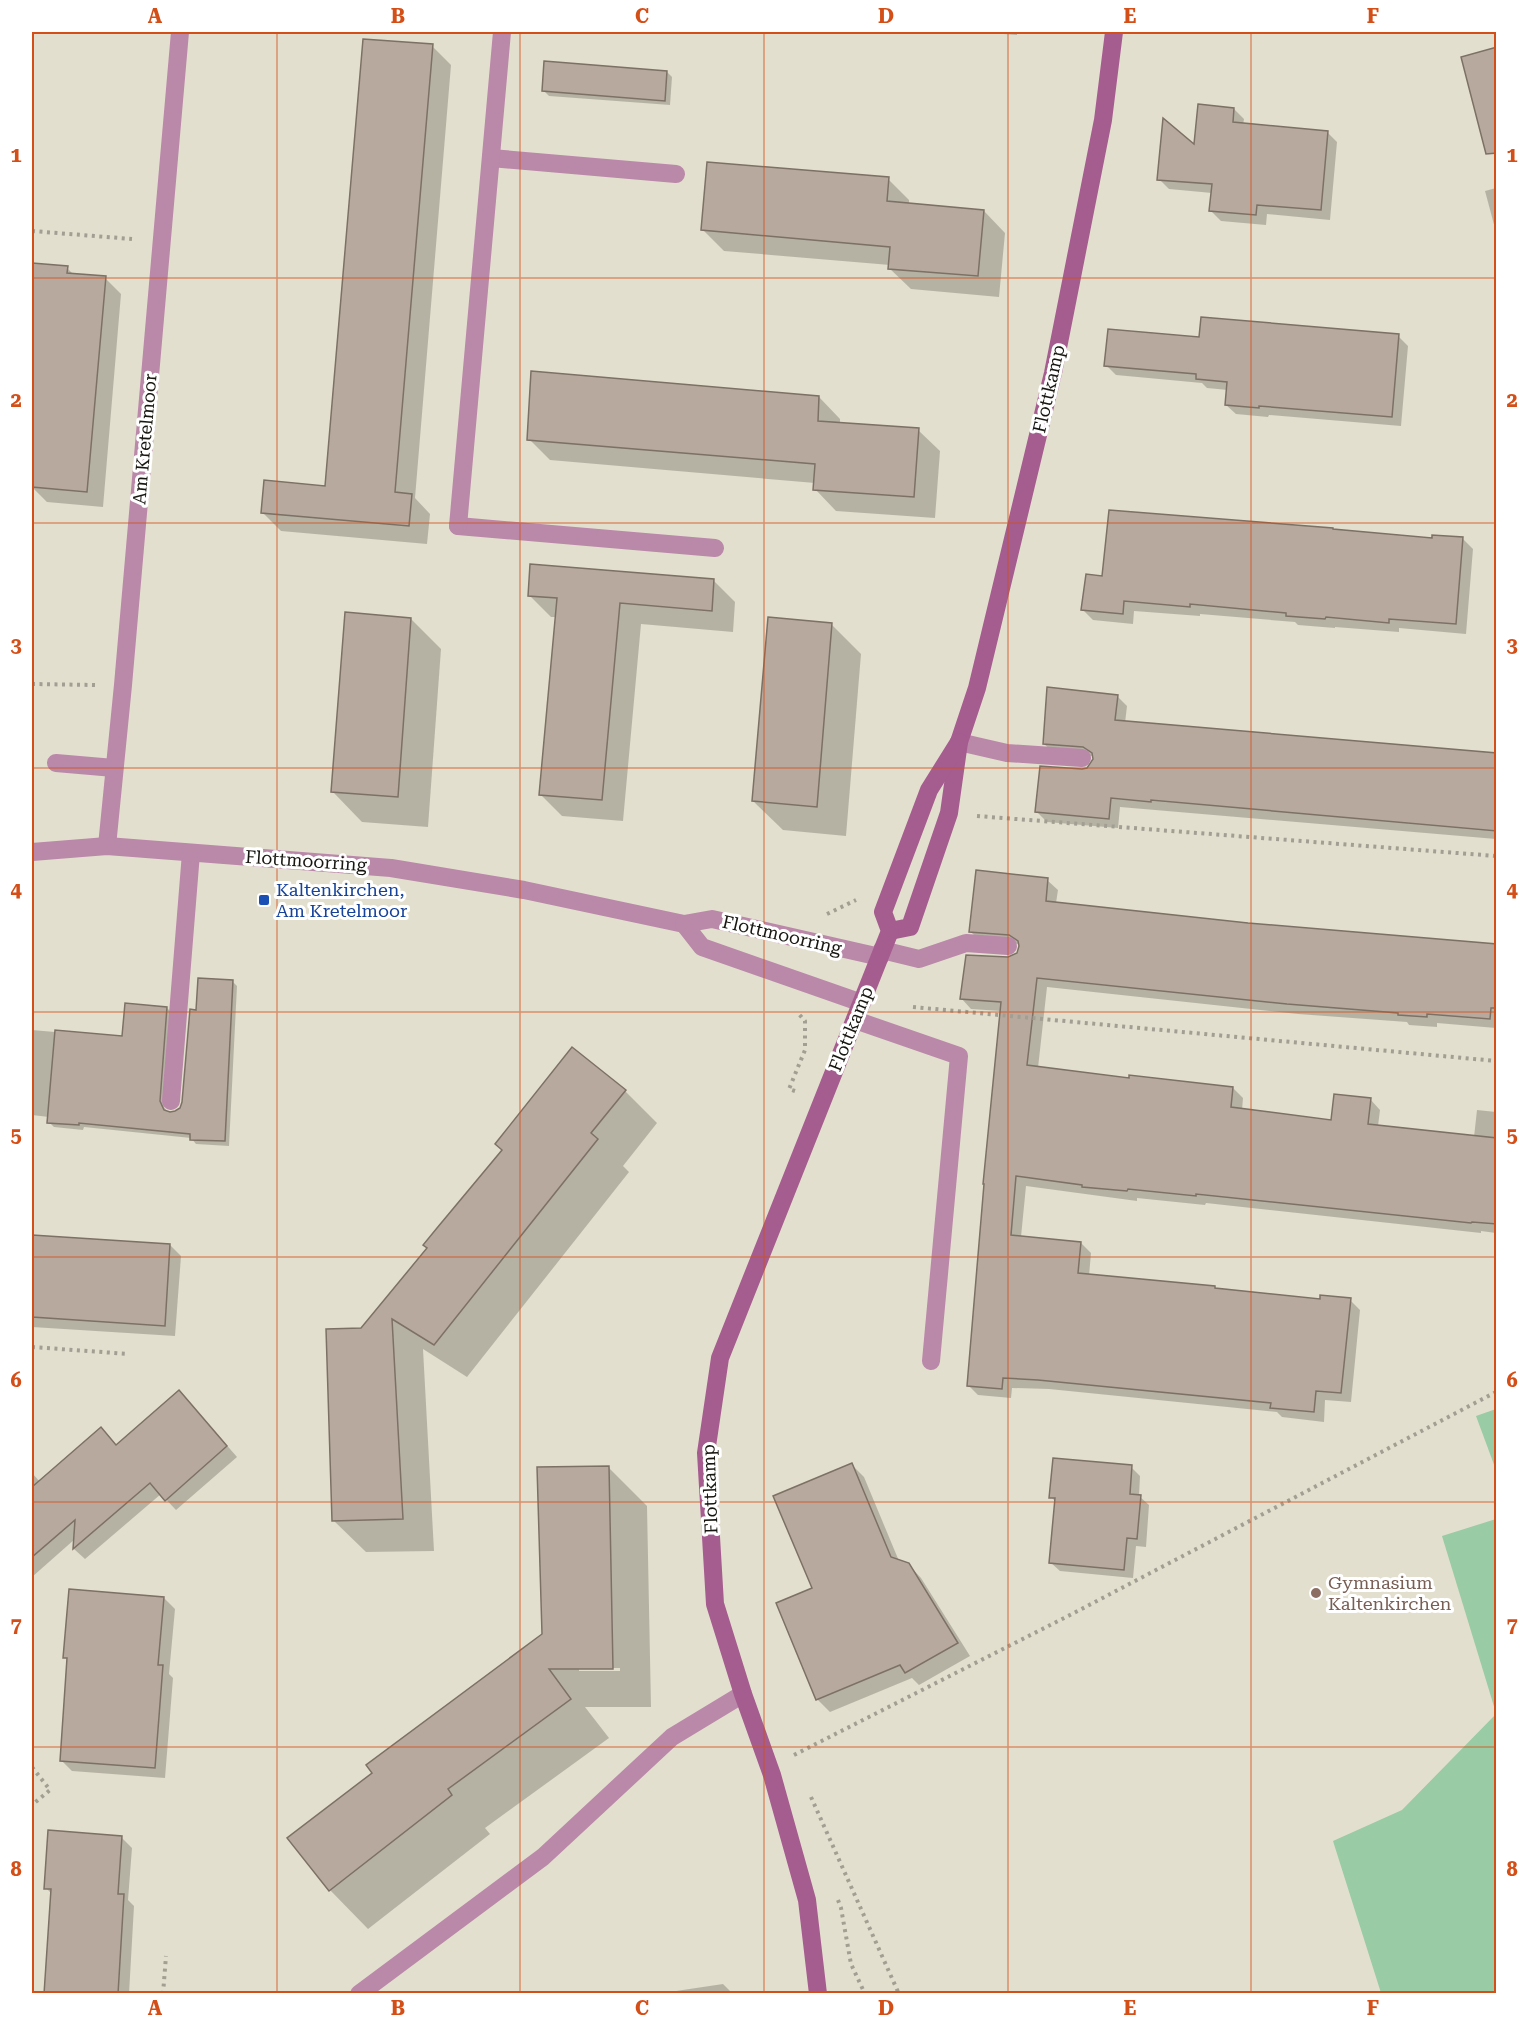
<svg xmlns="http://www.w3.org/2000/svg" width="1528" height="2025" viewBox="0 0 1528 2025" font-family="'Roboto Serif',serif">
<rect width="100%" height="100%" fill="#e3dfce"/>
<!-- green -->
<g fill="#99cba5">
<polygon points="1496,1409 1496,1470 1476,1416"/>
<polygon points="1496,1519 1496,1713 1442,1536"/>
<polygon points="1496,1714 1496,1993 1381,1993 1333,1841 1402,1810"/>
</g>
<!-- shadow -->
<g fill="#0003" fill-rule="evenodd">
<polygon points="977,32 1017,32 1017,35"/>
<polygon points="432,46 451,65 415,498 430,514 427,544 281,531 262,512 326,487"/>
<polygon points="667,72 672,77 670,105 549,96 544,91"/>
<polygon points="1234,109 1244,119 1243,125 1327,132 1337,142 1330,220 1267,214 1266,225 1221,221 1211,211 1212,193 1169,189 1159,179 1195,147"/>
<polygon points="888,179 909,200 909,205 984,211 1005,233 999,297 911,289 889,268 890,265 724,251 703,230"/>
<polygon points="1496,188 1496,232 1485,191"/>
<polygon points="32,265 67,268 74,275 105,278 121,294 103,507 47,502 32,487"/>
<polygon points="1398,336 1408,346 1401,426 1269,415 1268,417 1236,414 1226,405 1228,390 1207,388 1202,383 1116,375 1106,365 1201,339"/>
<polygon points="819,397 840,419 840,424 918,430 940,451 935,518 836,511 815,489 815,483 550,460 529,439"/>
<polygon points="1463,539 1473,549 1466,634 1399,628 1399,632 1335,627 1335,628 1298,625 1295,622 1200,614 1200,616 1134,611 1133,624 1093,620 1083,610 1103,577 1433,540"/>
<polygon points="713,580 735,602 733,632 641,624 623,821 562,816 540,794 556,617 551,617 529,595"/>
<polygon points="411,619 441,649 428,827 362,822 333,792"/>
<polygon points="831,624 861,654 846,836 783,830 753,801"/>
<polygon points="1117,696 1127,706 1125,723 1496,755 1496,839 1120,807 1118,828 1047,822 1037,812 1082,771 1088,769 1095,760 1094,756 1054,753 1044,744"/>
<polygon points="1047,880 1058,890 1056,903 1318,931 1496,945 1496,1028 1437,1023 1437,1027 1409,1025 1407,1022 1298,1014 1047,987 1038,1068 1130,1079 1233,1088 1243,1098 1242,1110 1333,1121 1370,1099 1380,1110 1378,1126 1474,1137 1477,1110 1496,1112 1496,1233 1481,1231 1481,1233 1206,1203 1205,1205 1137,1198 1137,1201 1026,1186 1021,1237 1081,1243 1091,1253 1089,1276 1215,1287 1218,1290 1321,1301 1350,1300 1360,1310 1351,1402 1325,1400 1324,1422 1282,1417 1277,1412 1049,1389 1012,1388 1011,1398 978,1395 968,1385 1001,1011 971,1009 961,998 1008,959 1018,954 1020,944 980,941 970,931"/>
<polygon points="232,981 237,986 229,1146 196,1144 191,1138 84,1127 83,1130 54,1127 49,1122 49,1117 32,1115 32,1030 123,1038 167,1008 172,1013 164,1107 169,1114 181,1109 198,1011"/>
<polygon points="625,1091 657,1123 623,1166 629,1172 467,1377 423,1349 434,1551 366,1552 333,1520 362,1330 429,1248"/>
<polygon points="32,1237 170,1245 181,1256 175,1336 32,1327"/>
<polygon points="190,1403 237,1457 176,1510 161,1494 85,1559 74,1549 75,1539 32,1577 32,1473 40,1482 101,1429 117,1446"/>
<polygon points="851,1464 864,1477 899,1561 908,1564 921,1578 970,1656 919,1685 912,1678 830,1712 817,1699 778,1604 814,1589"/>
<path d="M608,1467l39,39 4,201h-66l24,31 -124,90 5,6 -122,95 -38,-39 44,-117 169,-138zM579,1668h41v3h-41z"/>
<polygon points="1131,1467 1140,1476 1139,1496 1149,1505 1146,1547 1136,1546 1133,1578 1060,1571 1050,1562 1056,1502 1051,1497"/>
<polygon points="164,1598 175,1609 169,1674 173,1678 165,1778 72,1771 61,1760 69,1660 65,1657"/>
<polygon points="121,1837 132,1848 128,1900 134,1906 129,1994 45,1994 52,1894 46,1888"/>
<polygon points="723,1984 733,1994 656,1994"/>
</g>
<!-- building -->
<g fill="#b7a99e" stroke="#7d7166" stroke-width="1.5">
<polygon points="363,39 433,44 395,492 412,494 409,526 261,513 264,480 325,486"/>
<polygon points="1497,47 1497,153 1486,154 1461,57"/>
<polygon points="544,61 667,71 665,101 542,91"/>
<polygon points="1198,104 1234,108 1233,122 1328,131 1321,210 1257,205 1256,215 1209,211 1212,184 1157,180 1163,118 1194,144"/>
<polygon points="707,162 889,177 887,201 984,210 978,276 888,269 890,247 701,230"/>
<polygon points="32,263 68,266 67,273 106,276 87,492 32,487"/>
<polygon points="1201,317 1399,334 1392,417 1259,406 1259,408 1225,405 1227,382 1196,379 1196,374 1104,366 1108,329 1199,337"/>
<polygon points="531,371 819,396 818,421 919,428 914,497 813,490 815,464 527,440"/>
<polygon points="1109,510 1333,528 1333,529 1432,538 1432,535 1463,537 1456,624 1389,619 1389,623 1326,617 1325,619 1286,616 1286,613 1190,604 1190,607 1124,601 1123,614 1081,610 1086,574 1102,576"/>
<polygon points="530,564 714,579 712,611 620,603 602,800 539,795 557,598 528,596"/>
<polygon points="345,612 411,618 398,797 331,792"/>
<polygon points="768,617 832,623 817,807 752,801"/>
<polygon points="1047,687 1118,695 1115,720 1497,753 1497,831 1151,800 1151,802 1111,798 1109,819 1035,812 1040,766 1082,769 1087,768 1093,759 1092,753 1083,747 1043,744"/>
<polygon points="976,870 1048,878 1046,901 1248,923 1497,944 1497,1008 1491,1008 1490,1019 1427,1014 1427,1017 1398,1015 1398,1013 1287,1004 1037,978 1027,1065 1129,1078 1129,1075 1233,1087 1231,1107 1331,1120 1334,1094 1371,1098 1368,1124 1497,1138 1497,1224 1472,1222 1471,1223 1196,1194 1196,1196 1128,1189 1127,1191 1082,1187 1082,1185 1016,1176 1011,1235 1081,1242 1078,1273 1215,1286 1215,1288 1320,1299 1320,1295 1351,1298 1341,1393 1316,1391 1314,1412 1270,1408 1271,1403 1038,1380 1003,1378 1002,1389 967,1386 984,1184 983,1184 1001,1002 960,999 966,955 1008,957 1017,953 1019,946 1018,941 1009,935 969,932"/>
<polygon points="198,978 233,980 225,1141 190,1140 190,1134 79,1123 79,1125 47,1123 55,1030 122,1036 125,1003 167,1007 160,1101 164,1110 170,1112 175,1111 180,1108 182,1102 190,1009 196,1010"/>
<polygon points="572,1047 626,1090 591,1133 598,1139 434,1345 392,1319 403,1519 332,1521 326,1329 361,1328 427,1248 423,1245 437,1228 502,1150 495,1144"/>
<polygon points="32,1235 170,1244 165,1326 32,1317"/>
<polygon points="179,1390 227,1446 165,1501 150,1483 73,1549 75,1520 32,1557 32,1487 101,1427 116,1445"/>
<polygon points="1053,1458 1132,1465 1130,1494 1141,1495 1137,1539 1127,1538 1124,1570 1049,1563 1055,1498 1049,1498"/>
<polygon points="852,1463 891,1557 909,1563 958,1643 905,1673 900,1665 816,1700 776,1603 812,1588 773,1496"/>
<polygon points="609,1466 613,1669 549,1669 571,1699 448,1789 452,1795 329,1891 287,1838 372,1773 366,1765 542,1634 537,1467"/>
<polygon points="69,1589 164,1597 158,1665 163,1665 155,1768 60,1761 67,1658 63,1658"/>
<polygon points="48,1830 122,1836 118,1894 124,1894 118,1994 44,1994 51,1889 44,1889"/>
</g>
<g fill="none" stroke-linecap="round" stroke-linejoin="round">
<!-- path -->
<g stroke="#a29f92" stroke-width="4" stroke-dasharray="3 4.5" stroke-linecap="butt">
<polyline points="32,231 132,239"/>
<polyline points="32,684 95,685"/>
<polyline points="977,816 1496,856"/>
<polyline points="827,914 856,900"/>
<polyline points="913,1007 1496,1061"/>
<polyline points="795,1091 789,1089 805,1050 805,1021 798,1013"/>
<polyline points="32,1347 129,1354"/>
<polyline points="794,1755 1072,1614 1496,1392"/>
<polyline points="32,1767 50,1790 32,1805"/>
<polyline points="811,1797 899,1994"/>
<polyline points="838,1900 841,1908 851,1964 865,1994"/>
<polyline points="163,1994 166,1956"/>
</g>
<!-- lane -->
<g stroke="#ba88a9" stroke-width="18">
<polyline points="491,158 676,174"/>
<polyline points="458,526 715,548"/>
<polyline points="959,742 1007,753 1082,758"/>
<polyline points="56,763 114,768"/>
<polyline points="882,950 919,959 966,943 1008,946"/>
<polyline points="855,1020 959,1056 931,1361"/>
<polyline points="171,1101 191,853"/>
<polyline points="359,1994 543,1857 672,1737 743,1694"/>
</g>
<!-- street -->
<g stroke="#ba88a9" stroke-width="18">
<polyline points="458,526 502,32"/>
<polyline points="107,846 123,685 180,32"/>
<polyline points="32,852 107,846 391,868 524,890 684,924 712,919 880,957"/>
<polyline points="684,924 702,947 862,1003"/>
</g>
<!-- secondary -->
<g stroke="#a55c8f" stroke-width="18">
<polyline points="890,931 910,927 949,813 959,742 977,688 1053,373 1103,120 1114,32"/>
<polyline points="818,1994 807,1900 772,1775 743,1694 715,1604 706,1453 720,1358 890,931 883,912 929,790 959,742"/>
</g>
</g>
<!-- grid -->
<path fill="none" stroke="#d44e17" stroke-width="1.5" stroke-opacity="0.55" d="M277,32v1962M520,32v1962M764,32v1962M1008,32v1962M1251,32v1962M32,278h1464M32,523h1464M32,768h1464M32,1012h1464M32,1257h1464M32,1502h1464M32,1747h1464"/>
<!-- markers -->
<rect fill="#1a4fb4" stroke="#fff" stroke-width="2" x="258" y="894" width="12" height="12" rx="3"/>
<circle fill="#8d6e63" stroke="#fff" stroke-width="2" cx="1316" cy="1593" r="6"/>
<g text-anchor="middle" stroke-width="6" stroke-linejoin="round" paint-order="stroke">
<!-- street labels -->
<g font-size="18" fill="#171610" stroke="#fff">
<text transform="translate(1049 389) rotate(-77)" y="6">Flottkamp</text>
<text transform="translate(145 439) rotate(-85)" y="6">Am Kretelmoor</text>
<text transform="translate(306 861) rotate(4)" y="6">Flottmoorring</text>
<text transform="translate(782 935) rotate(13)" y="6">Flottmoorring</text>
<text transform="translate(851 1029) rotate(-68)" y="6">Flottkamp</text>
<text transform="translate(710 1489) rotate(-92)" y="6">Flottkamp</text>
</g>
<!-- transit labels -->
<g font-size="18" fill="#164399" stroke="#fff" text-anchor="start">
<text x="276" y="896">Kaltenkirchen,<tspan x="276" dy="21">Am Kretelmoor</tspan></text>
</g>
<!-- education labels -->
<g font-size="18" fill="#785e54" stroke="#fff" text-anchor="start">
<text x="1328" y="1589">Gymnasium<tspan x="1328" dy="21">Kaltenkirchen</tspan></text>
</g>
</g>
<!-- border -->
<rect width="1528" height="2025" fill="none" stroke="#ffffff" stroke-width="66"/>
<rect x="33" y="33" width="1462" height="1959" fill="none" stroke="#d44e17" stroke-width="2"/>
<g font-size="20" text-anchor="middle" font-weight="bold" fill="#d44e17">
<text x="155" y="23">A</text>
<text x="398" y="23">B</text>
<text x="642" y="23">C</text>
<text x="886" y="23">D</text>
<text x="1130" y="23">E</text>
<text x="1373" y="23">F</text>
<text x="16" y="162">1</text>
<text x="1512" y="162">1</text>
<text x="16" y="407">2</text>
<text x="1512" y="407">2</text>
<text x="16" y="652">3</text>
<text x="1512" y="652">3</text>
<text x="16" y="897">4</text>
<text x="1512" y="897">4</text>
<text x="16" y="1142">5</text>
<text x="1512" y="1142">5</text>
<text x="16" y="1387">6</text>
<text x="1512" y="1387">6</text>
<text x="16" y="1632">7</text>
<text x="1512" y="1632">7</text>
<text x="16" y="1876">8</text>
<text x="1512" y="1876">8</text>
<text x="155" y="2015">A</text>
<text x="398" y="2015">B</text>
<text x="642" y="2015">C</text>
<text x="886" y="2015">D</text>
<text x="1130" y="2015">E</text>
<text x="1373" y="2015">F</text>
</g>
</svg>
